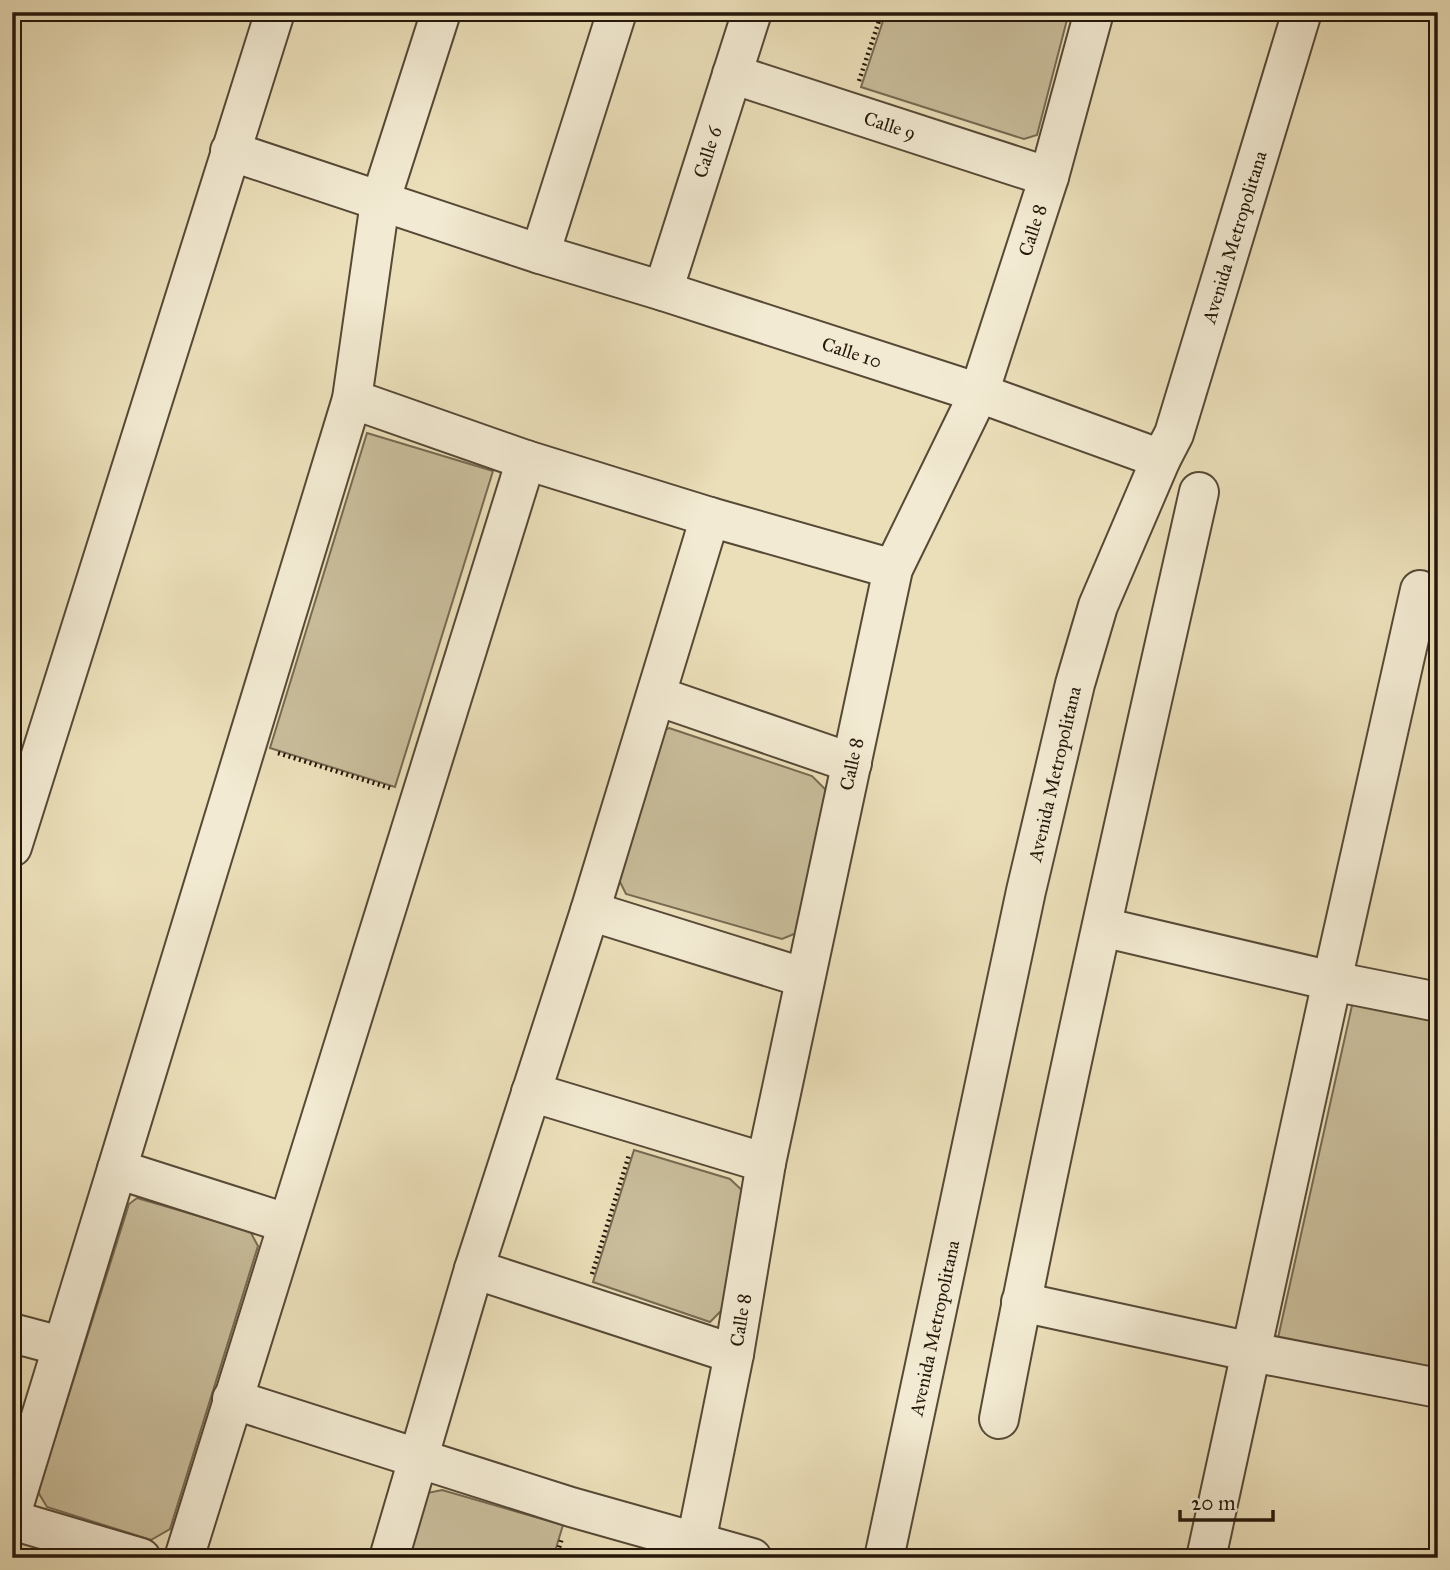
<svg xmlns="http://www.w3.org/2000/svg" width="1450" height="1570" viewBox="0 0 1450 1570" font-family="'IM FELL Great Primer',serif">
<rect width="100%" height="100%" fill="#ebdfb9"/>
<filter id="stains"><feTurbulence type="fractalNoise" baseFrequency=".00286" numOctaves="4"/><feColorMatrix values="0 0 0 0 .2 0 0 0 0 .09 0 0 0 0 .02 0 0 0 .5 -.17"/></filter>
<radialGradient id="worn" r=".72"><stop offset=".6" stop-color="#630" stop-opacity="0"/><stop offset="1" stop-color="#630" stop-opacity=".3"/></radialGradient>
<!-- green -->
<g fill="#c9bd9b" stroke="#776a52" stroke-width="2">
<polygon points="886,12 1069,12 1037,135 1024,139 861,87"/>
<polygon points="367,433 493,471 395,787 270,748"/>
<polygon points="669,728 812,776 827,791 799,932 782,939 626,894 619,880 658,733"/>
<polygon points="1353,1001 1438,1019 1438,1369 1278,1338"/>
<polygon points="634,1150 730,1179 746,1194 725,1307 710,1322 593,1282"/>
<polygon points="137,1198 250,1231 258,1246 170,1529 151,1540 47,1507 38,1492 129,1204"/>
<polygon points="442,1490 563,1525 553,1558 408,1558 427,1493"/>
</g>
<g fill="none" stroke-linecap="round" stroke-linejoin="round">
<defs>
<g id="minor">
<polyline points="732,74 1049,177"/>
<polyline points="230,151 540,254 663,291 979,393 1161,459"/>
<polyline points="540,254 617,12"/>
<polyline points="663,291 752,12"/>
<polyline points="352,399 526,460 710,517 893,569"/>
<polyline points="657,696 852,763"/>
<polyline points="12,847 275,12"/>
<polyline points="590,911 805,978"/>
<polyline points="1102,927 1332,981 1438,1002"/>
<polyline points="531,1092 766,1163"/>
<polyline points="117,1169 352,399 380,202 441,12"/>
<polyline points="474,1269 734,1354"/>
<polyline points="1021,1302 1252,1352 1438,1388"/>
<polyline points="12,1333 61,1346"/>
<polyline points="232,1399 571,1507 752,1558"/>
<path d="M999,1419c59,-311 131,-619 200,-927"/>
<polyline points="12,1511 117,1169 286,1223"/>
<polyline points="12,1520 141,1558"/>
<polyline points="696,1542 734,1354 766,1163 893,569 979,393 1049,177 1094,12"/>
<polyline points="184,1558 526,460"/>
<polyline points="389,1558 474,1269 590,911 710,517"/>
<polyline points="884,1558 1026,891 1075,684 1098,606 1161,459 1174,434 1302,12"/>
<polyline points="1206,1558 1332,981 1420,590"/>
</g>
</defs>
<!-- minor casing -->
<use href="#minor" stroke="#564936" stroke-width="42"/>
<!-- path -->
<g stroke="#25170a" stroke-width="4.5" stroke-dasharray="2 3.5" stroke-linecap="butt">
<polyline points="859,81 882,12"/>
<polyline points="278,753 390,788"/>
<polyline points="592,1274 629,1155"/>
<polyline points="556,1558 562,1538"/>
</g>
<!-- minor -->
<use href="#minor" stroke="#f2ead2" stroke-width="38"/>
</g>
<g text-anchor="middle" stroke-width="6" stroke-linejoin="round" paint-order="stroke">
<!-- street labels -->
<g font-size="19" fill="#25170a" stroke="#f2ead2">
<text transform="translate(890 125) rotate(18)" y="7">Calle 9</text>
<text transform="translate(707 152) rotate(-72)" y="7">Calle 6</text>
<text transform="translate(1032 230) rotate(-72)" y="7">Calle 8</text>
<text transform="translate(1234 237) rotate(-73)" y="7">Avenida Metropolitana</text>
<text transform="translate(852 352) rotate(18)" y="7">Calle 10</text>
<text transform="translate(851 764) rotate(-78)" y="7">Calle 8</text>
<text transform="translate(1054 774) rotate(-77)" y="7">Avenida Metropolitana</text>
<text transform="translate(740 1320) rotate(-81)" y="7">Calle 8</text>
<text transform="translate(934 1328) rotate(-78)" y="7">Avenida Metropolitana</text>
</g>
</g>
<!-- margin -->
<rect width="1450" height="1570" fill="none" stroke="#ebdfb9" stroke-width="42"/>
<rect x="14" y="14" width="1422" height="1542" fill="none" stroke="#25170a" stroke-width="3.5"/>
<rect x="21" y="21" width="1408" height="1528" fill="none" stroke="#25170a" stroke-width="2"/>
<!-- scale -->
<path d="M1180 1510v10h93v-10" fill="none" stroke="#25170a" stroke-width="3.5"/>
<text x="1191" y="1510" font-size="21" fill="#25170a" stroke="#f2ead2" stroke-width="5" paint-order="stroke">20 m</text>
<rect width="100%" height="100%" filter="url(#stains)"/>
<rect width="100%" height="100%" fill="url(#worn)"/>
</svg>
